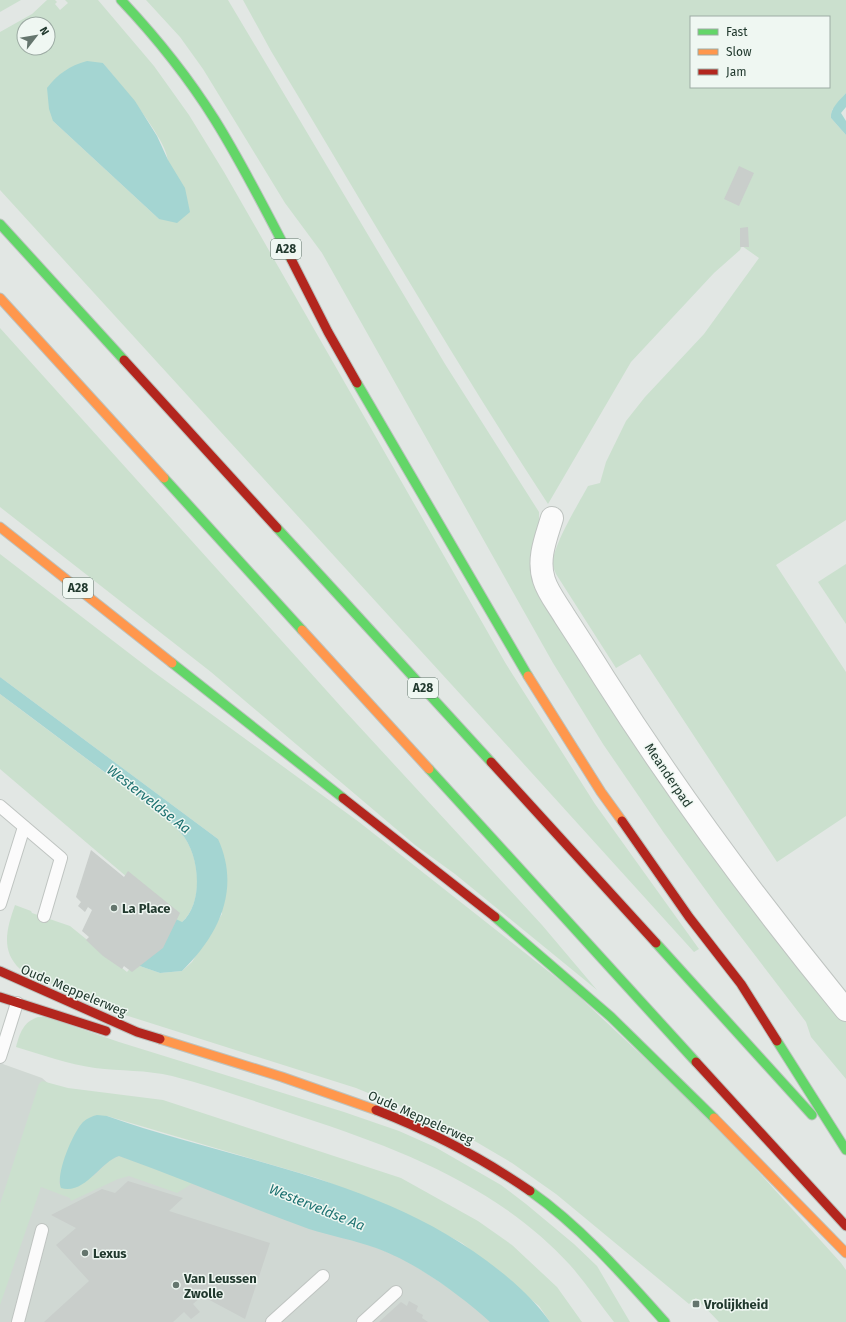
<svg xmlns="http://www.w3.org/2000/svg" width="846" height="1322" viewBox="0 0 846 1322" font-family="'Fira Sans',sans-serif">
<rect width="100%" height="100%" fill="#e2e7e4"/>
<!-- built -->
<polygon fill="#d0d8d3" points="0,1063 42,1078 123,1148 335,1230 406,1260 478,1307 494,1322 0,1322"/>
<!-- green -->
<g fill="#cbe0ce" fill-rule="evenodd">
<polygon points="0,0 21,0 0,12"/>
<path d="M47,0h8l2,2 -2,2 5,6 8,-7 -3,-3h33l56,66 35,49 35,57 282,492 89,140 104,145 -5,3 -211,-233 -483,-529v-158l32,-18zM24,24h24v24h-24zM103,63c14,17 66,78 65,99 0,19 -6,39 -9,57l-106,-98z"/>
<polygon points="146,0 228,0 445,364 539,512 539,528 530,565 532,572 846,1020 846,1079 811,1037 806,1022 718,907 664,833 603,744 553,663 322,253 285,203 203,69 180,37"/>
<path d="M243,0h603v93l-14,17 -1,8 15,17v385l-70,45 70,107v144l-69,46 -137,-208 -24,14 -60,-94c-1,-3 -3,-6 -3,-9 -2,-17 26,-62 35,-79l12,-3 6,-21 20,-41 19,-24 59,-63 55,-76 -17,-12 -2,4 -26,23 -83,89 -83,142c-97,-148 -186,-302 -277,-453zM691,17h138v70h-138z"/>
<polygon points="0,328 344,710 542,925 597,990 455,874 415,845 211,672 0,507"/>
<path d="M0,554l151,116 208,152 213,168 143,134 126,139 5,7v52h-127l-23,-24 -7,6 -133,-110 -44,-31 -39,-23 -42,-21 -75,-31 -250,-79 -86,-40c-20,-19 -13,-41 -5,-64l16,6 1,2 38,13 57,46 7,-8 26,9 22,-2 10,-9 30,-48 -4,-75 -218,-162z"/>
<polygon points="846,564 846,624 818,582"/>
<path d="M0,694c37,28 75,56 112,84 24,17 50,33 69,55 19,21 24,70 0,90l-181,-154z"/>
<path d="M38,1017h8l73,25 225,70 55,19 36,16 66,38 25,19 48,40 23,22 33,56h-16c-15,-19 -28,-39 -44,-57 -71,-78 -170,-116 -268,-148 -43,-14 -86,-30 -130,-41 -25,-6 -52,-5 -77,-8 -27,-4 -53,-13 -79,-21 4,-14 7,-25 22,-30z"/>
<polygon points="42,1081 68,1088 163,1100 401,1178 478,1221 512,1245 557,1287 582,1322 550,1322 539,1306 462,1243 398,1210 317,1178 107,1116 82,1123 64,1160 59,1184 95,1175 109,1161 119,1156 193,1183 177,1193 129,1176 118,1179 71,1201 70,1198 41,1187 0,1305 0,1204 39,1084"/>
</g>
<!-- water -->
<g fill="#a4d5d2">
<path d="M87,61l16,2 32,38 22,35 11,24 17,28 5,24 -13,11 -18,-4 -106,-98 -4,-12 -2,-21c11,-14 22,-22 40,-27z"/>
<path d="M846,93v14l-5,6 5,8v14l-15,-17c-1,-10 9,-18 15,-25z"/>
<path d="M0,677l218,162c23,50 1,96 -36,132l-22,2 -26,-9 38,-47 10,5c22,-19 18,-68 -1,-89 -20,-22 -47,-39 -71,-57 -37,-27 -73,-55 -110,-82z"/>
<path d="M97,1115l10,1c128,45 269,62 380,145 24,18 46,37 63,61h-60c-31,-28 -75,-60 -114,-74 -22,-8 -45,-12 -67,-19 -64,-23 -126,-50 -190,-73 -19,6 -34,39 -58,32 -6,-13 12,-56 22,-66 5,-4 9,-6 14,-7z"/>
</g>
<!-- building -->
<g fill="#c9cecb">
<polygon points="739,166 754,173 739,206 724,199"/>
<polygon points="748,227 749,247 740,247 740,228"/>
<polygon points="91,850 124,877 128,871 180,913 163,948 132,972 124,966 122,969 103,956 86,940 89,937 82,931 92,910 88,907 85,912 78,906 81,902 76,897"/>
<polygon points="128,1181 183,1198 169,1211 270,1243 245,1319 202,1296 193,1304 200,1312 191,1319 184,1312 173,1322 44,1322 89,1281 56,1245 76,1228 51,1215 102,1189 115,1193"/>
<polygon points="409,1301 418,1306 416,1311 423,1315 422,1318 428,1322 379,1322 401,1302 407,1306"/>
</g>
<g fill="none" stroke-linecap="round" stroke-linejoin="round">
<defs>
<g id="lane">
<polyline points="0,806 61,858 44,916"/>
<polyline points="0,904 24,827"/>
<polyline points="0,1057 17,1003"/>
<polyline points="18,1322 42,1230"/>
<polyline points="272,1322 323,1276"/>
<polyline points="363,1322 396,1292"/>
</g>
<path id="street" d="M552,518c-6,20 -15,41 -8,62 4,13 14,25 21,37 13,20 26,40 39,61 73,115 155,226 242,332"/>
<g id="fast">
<path d="M121,0c35,37 67,77 94,120 28,45 52,93 76,139"/>
<polyline points="0,224 124,360"/>
<polyline points="357,383 528,676"/>
<polyline points="164,478 302,630"/>
<polyline points="277,528 491,762"/>
<polyline points="172,663 343,798"/>
<polyline points="429,769 696,1062"/>
<polyline points="495,917 611,1017 714,1118"/>
<polyline points="656,943 812,1115"/>
<polyline points="777,1041 846,1150"/>
<path d="M530,1191c51,36 93,84 135,131"/>
</g>
<g id="slow">
<polyline points="0,298 164,478"/>
<polyline points="0,527 172,663"/>
<polyline points="302,630 429,769"/>
<polyline points="528,676 601,792 622,821"/>
<polyline points="160,1039 282,1077 376,1110"/>
<polyline points="714,1118 846,1253"/>
</g>
<g id="jam">
<polyline points="291,259 328,332 357,383"/>
<polyline points="124,360 277,528"/>
<polyline points="491,762 656,943"/>
<polyline points="343,798 495,917"/>
<polyline points="622,821 689,917 741,984 777,1041"/>
<polyline points="0,971 137,1032 160,1039"/>
<polyline points="0,997 106,1031"/>
<polyline points="696,1062 846,1226"/>
<path d="M376,1110c54,21 106,48 154,81"/>
</g>
</defs>
<!-- lane casing -->
<use href="#lane" stroke="#bfc4c1" stroke-width="14"/>
<!-- street casing -->
<use href="#street" stroke="#bfc4c1" stroke-width="24"/>
<!-- fast casing -->
<use href="#fast" stroke="#bcc3bf" stroke-width="11"/>
<!-- slow casing -->
<use href="#slow" stroke="#bcc3bf" stroke-width="11"/>
<!-- jam casing -->
<use href="#jam" stroke="#bcc3bf" stroke-width="11"/>
<!-- lane -->
<use href="#lane" stroke="#fbfbfb" stroke-width="12"/>
<!-- street -->
<use href="#street" stroke="#fbfbfb" stroke-width="22"/>
<!-- fast -->
<use href="#fast" stroke="#63d668" stroke-width="9"/>
<!-- slow -->
<use href="#slow" stroke="#ff974d" stroke-width="9"/>
<!-- jam -->
<use href="#jam" stroke="#b3261e" stroke-width="9"/>
</g>
<!-- markers -->
<g fill="#65766e" stroke="#eff7f2" stroke-width="1.5">
<circle cx="114" cy="908" r="4"/>
<circle cx="85" cy="1253" r="4"/>
<circle cx="176" cy="1285" r="4"/>
<rect x="692" y="1300" width="8" height="8" rx="2"/>
</g>
<g text-anchor="middle" stroke-width="3" stroke-linejoin="round" paint-order="stroke">
<!-- shield labels -->
<g fill="#eff7f2" stroke="#5f7269" stroke-width="1">
<rect x="271" y="239" width="30" height="20" rx="3"/>
<rect x="63" y="578" width="30" height="20" rx="3"/>
<rect x="408" y="678" width="30" height="20" rx="3"/>
</g>
<g font-size="12" font-weight="bold" fill="#21392e">
<text x="286" y="253">A28</text>
<text x="78" y="592">A28</text>
<text x="423" y="692">A28</text>
</g>
<!-- street labels -->
<g font-size="13" fill="#21392e" stroke="#eff7f2">
<text transform="translate(669 775) rotate(56)" y="5">Meanderpad</text>
<text transform="translate(74 990) rotate(23)" y="5">Oude Meppelerweg</text>
<text transform="translate(421 1117) rotate(24)" y="5">Oude Meppelerweg</text>
</g>
<!-- poi labels -->
<g font-size="13" font-weight="bold" fill="#21392e" stroke="#eff7f2" text-anchor="start">
<text x="122" y="913">La Place</text>
<text x="93" y="1258">Lexus</text>
<text x="184" y="1283">Van Leussen<tspan x="184" dy="15">Zwolle</tspan></text>
<text x="704" y="1309">Vrolijkheid</text>
</g>
<!-- water labels -->
<g font-size="14" font-style="italic" fill="#1e7271" stroke="#eff7f2">
<text transform="translate(149 799) rotate(38)" y="5">Westerveldse Aa</text>
<text transform="translate(317 1207) rotate(22)" y="5">Westerveldse Aa</text>
</g>
</g>
<!-- legend -->
<rect x="690" y="16" width="140" height="72" fill="#eff7f2" stroke="#9daba4"/>
<rect x="698" y="29" width="20" height="6" fill="#63d668" stroke="#9daba4"/>
<text x="726" y="36" font-size="12" fill="#21392e">Fast</text>
<rect x="698" y="49" width="20" height="6" fill="#ff974d" stroke="#9daba4"/>
<text x="726" y="56" font-size="12" fill="#21392e">Slow</text>
<rect x="698" y="69" width="20" height="6" fill="#b3261e" stroke="#9daba4"/>
<text x="726" y="76" font-size="12" fill="#21392e">Jam</text>
<!-- north arrow -->
<g transform="translate(36 36) rotate(59)"><circle r="19" fill="#eff7f2" stroke="#9daba4"/>
<path d="M0-3L7 15L0 10L-7 15Z" fill="#65766e"/>
<text y="-6" font-size="11" font-weight="bold" text-anchor="middle" fill="#21392e">N</text>
</g>
</svg>
